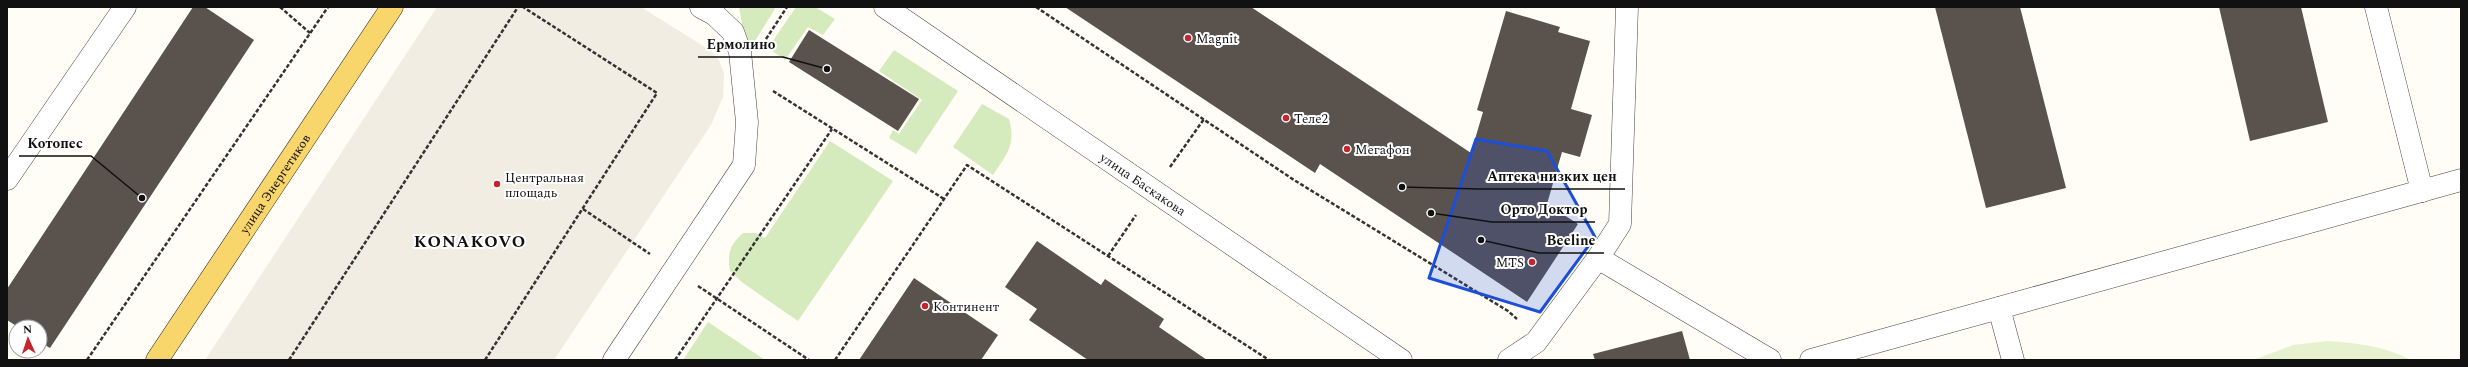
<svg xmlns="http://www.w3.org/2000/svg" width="2468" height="367" viewBox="0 0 2468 367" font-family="Spectral,serif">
<rect width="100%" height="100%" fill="#fffdf5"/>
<!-- green -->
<g fill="#d5ebbd">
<polygon points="739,7 776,7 747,54"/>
<polygon points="796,7 815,7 835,19 823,35 808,27 785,60 768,48"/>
<polygon points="894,50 958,91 916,154 889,138 893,130 899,134 922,100 879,71"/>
<path d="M982,104l27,15c7,26 -2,35 -16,56l-40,-28z"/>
<path d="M830,141l63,40 -95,140 -55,-38 -13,-12c-3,-18 0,-26 13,-38h12l10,5z"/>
<polygon points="708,322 765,360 683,360"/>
</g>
<!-- pitch -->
<path fill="#e6f2cf" d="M2327,341c30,2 57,5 84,19h-158l40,-15z"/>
<!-- plaza -->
<polygon fill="#f1ede2" points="437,7 641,7 711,51 719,60 724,73 723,97 711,125 554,360 205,360"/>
<!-- building -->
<g fill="#5a524d">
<polygon points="193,7 205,7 254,40 50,348 40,342 40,327 18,327 7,320 7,289"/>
<polygon points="1065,7 1251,7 1471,153 1483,112 1477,110 1506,11 1560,27 1558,32 1590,41 1571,109 1592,115 1580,157 1562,152 1547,204 1578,224 1527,302 1320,164 1315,173"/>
<polygon points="1935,7 2020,7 2066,188 1986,208"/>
<polygon points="2219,7 2301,7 2328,122 2250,141"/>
<polygon points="809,30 919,99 898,131 789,62"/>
<polygon points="1037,241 1101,285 1105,279 1164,319 1159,327 1207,360 1088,360 1029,320 1037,309 1005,287"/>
<polygon points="914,278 998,335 981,360 859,360"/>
<polygon points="1682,331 1690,360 1595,360 1593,354"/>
</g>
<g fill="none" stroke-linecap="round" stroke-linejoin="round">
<defs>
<g id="minor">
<path id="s1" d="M885,7l516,353"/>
<polyline points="2376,7 2422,191"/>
<polyline points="7,179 125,7"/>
<polyline points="1598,258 1770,360"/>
<polyline points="1999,308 2013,360"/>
<polyline points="614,360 744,165 747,122 740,52 733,32 714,14 701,7"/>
<polyline points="1509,360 1536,342 1598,258 1620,224 1627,7"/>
<polyline points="1811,360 2461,180"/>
</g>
<g id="major">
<path id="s2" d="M157,360l235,-353"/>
</g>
</defs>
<!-- minor casing -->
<use href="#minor" stroke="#444" stroke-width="23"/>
<!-- major casing -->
<use href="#major" stroke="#222" stroke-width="23"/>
<!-- path -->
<g stroke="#333" stroke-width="2.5" stroke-dasharray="4 2" stroke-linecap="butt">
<polyline points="280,7 310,33"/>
<polyline points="1036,7 1294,180 1508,311 1517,319"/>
<polyline points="766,39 787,7"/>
<polyline points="773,91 944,199"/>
<polyline points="1170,167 1204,119"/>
<polyline points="583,209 650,254"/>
<polyline points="1108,256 1136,215"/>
<polyline points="698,286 809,360"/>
<polyline points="87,360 328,7"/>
<polyline points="289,360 518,7"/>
<polyline points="485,360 657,93 523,7"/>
<polyline points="675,360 832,129"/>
<polyline points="835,360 967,165 1269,360"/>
</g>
<!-- minor -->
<use href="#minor" stroke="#fff" stroke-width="22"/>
<!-- major -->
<use href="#major" stroke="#f9d66b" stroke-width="22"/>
</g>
<!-- marked area -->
<path fill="#1d4ed8" fill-opacity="0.2" stroke="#1d4ed8" stroke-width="3" stroke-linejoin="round" d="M1476,139l71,12 48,86 -55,75 -111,-34z"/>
<!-- markers -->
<g fill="#c4262e" stroke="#fff" stroke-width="1.5">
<circle cx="1188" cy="38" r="4"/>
<circle cx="1286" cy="118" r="4"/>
<circle cx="1347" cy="149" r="4"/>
<circle cx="497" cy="184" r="4"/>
<circle cx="1532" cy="262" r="4"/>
<circle cx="925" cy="306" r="4"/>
</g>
<g text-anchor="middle" stroke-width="4" stroke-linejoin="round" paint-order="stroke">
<!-- poi labels -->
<g font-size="13" fill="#111" stroke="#fff" text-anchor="start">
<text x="1196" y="43">Magnit</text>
<text x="1294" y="123">Теле2</text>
<text x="1355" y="154">Мегафон</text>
<text x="505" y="182">Центральная<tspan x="505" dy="15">площадь</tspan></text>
<text x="1524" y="267" text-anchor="end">MTS</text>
<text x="933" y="311">Континент</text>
</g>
<!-- street labels -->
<g font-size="13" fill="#111" stroke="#fff">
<text dy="5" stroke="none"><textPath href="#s2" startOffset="212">улица Энергетиков</textPath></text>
<text dy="5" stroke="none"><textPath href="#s1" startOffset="313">улица Баскакова</textPath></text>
</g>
<!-- district labels -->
<g font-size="17" font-weight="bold" letter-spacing="1" fill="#111" stroke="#fff">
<text x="470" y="247">KONAKOVO</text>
</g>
</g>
<!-- callouts -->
<path fill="none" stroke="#111" stroke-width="1.5" d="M827 69L783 57H698M142 198L91 156H19M1402 187L1479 189H1625M1431 213L1492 222H1595M1481 240L1539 253H1604"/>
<g fill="#111" stroke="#fff" stroke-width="1.5">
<circle cx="827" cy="69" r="4"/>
<circle cx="142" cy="198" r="4"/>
<circle cx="1402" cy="187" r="4"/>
<circle cx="1431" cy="213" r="4"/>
<circle cx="1481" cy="240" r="4"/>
</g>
<g font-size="14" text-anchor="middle" font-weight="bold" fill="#111" stroke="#fff" stroke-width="4" stroke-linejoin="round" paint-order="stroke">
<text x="741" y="49">Ермолино</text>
<text x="55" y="148">Котопес</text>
<text x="1552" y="181">Аптека низких цен</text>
<text x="1544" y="214">Орто Доктор</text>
<text x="1571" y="245">Beeline</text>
</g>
<!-- border -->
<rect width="2468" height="367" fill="none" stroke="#111111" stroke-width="16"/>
<!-- north arrow -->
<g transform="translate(28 339) rotate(357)"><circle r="19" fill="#ffffff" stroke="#a0a0a0"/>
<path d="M0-3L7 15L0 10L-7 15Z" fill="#c4262e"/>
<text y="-6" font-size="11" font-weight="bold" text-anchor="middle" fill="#111111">N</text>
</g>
</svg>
